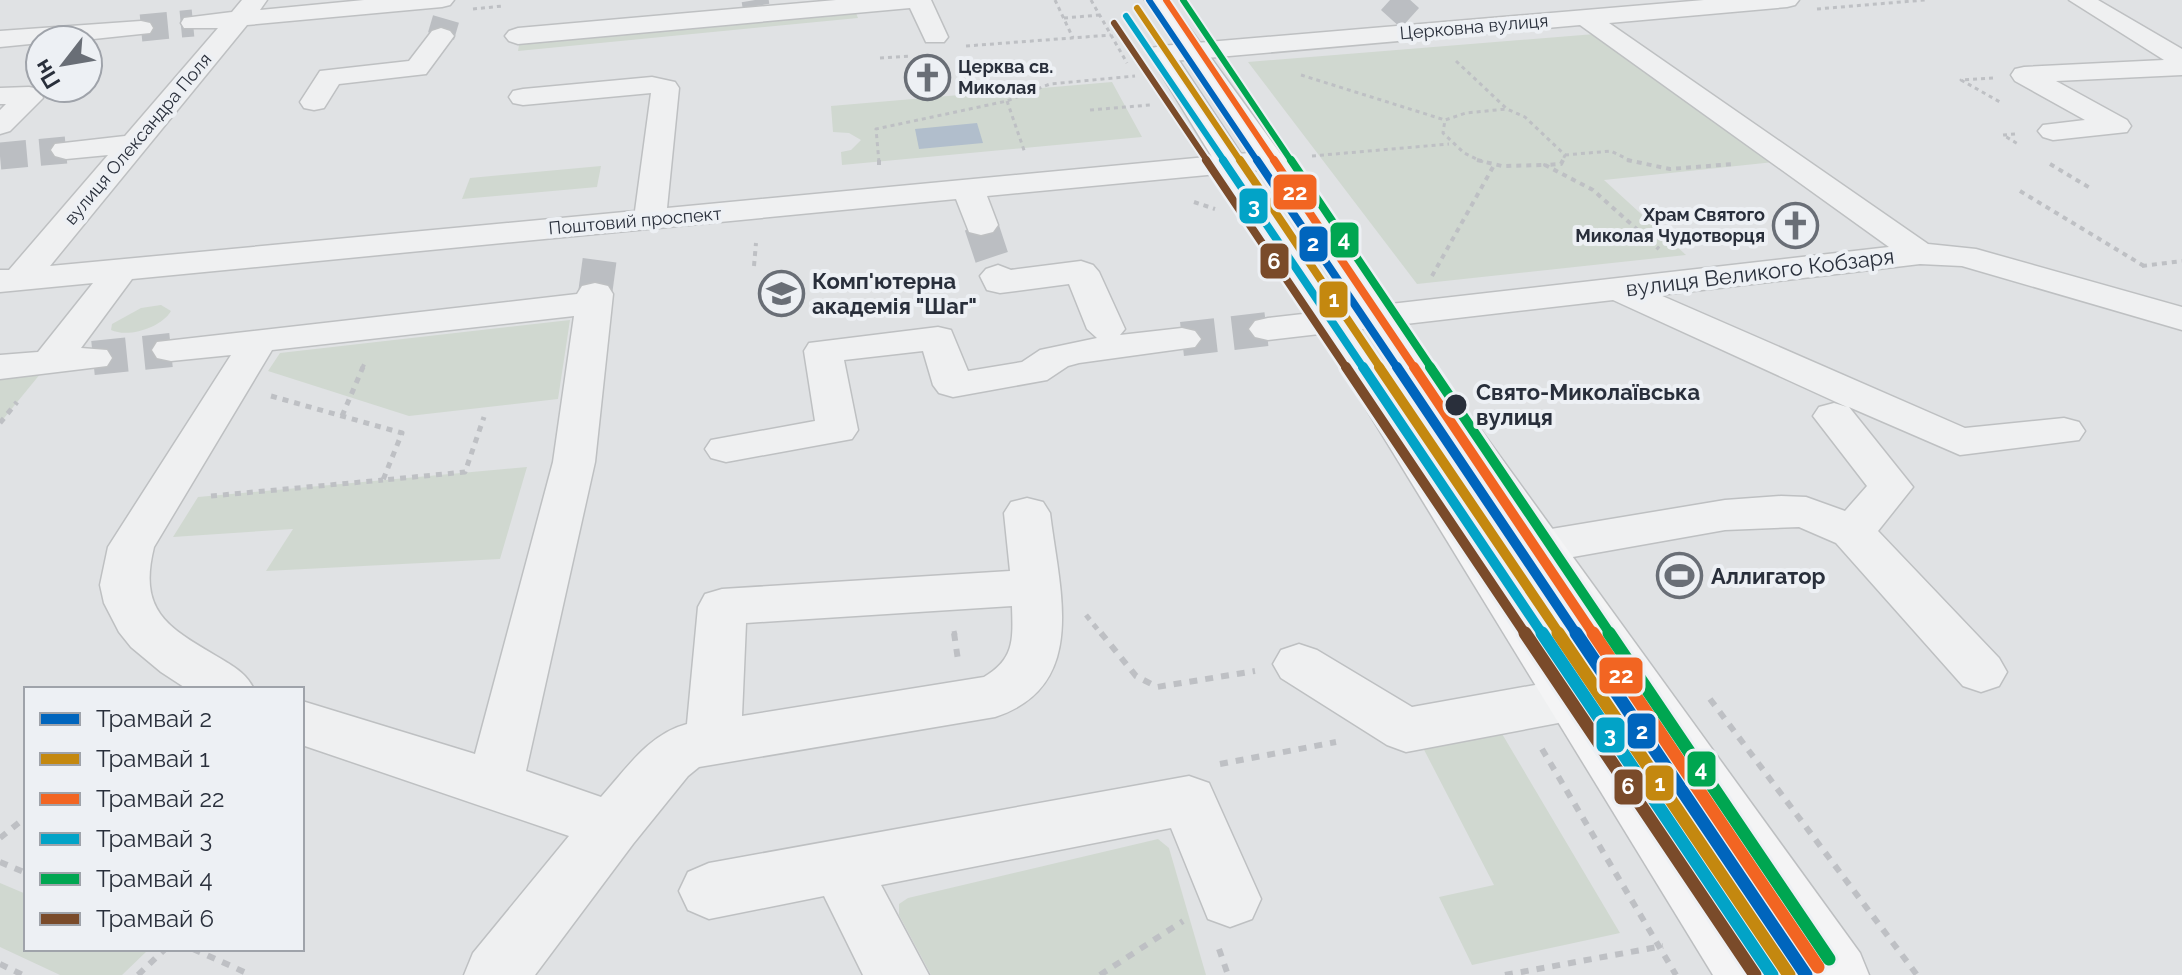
<svg xmlns="http://www.w3.org/2000/svg" width="2182" height="975" viewBox="0 0 2182 975" font-family="Raleway,sans-serif">
<rect width="100%" height="100%" fill="#e0e2e4"/>
<!-- green -->
<g fill="#d0d8d0">
<polygon points="854,8 858,18 518,51 520,39"/>
<polygon points="1595,34 1774,162 1604,180 1686,255 1417,284 1248,62"/>
<polygon points="1112,82 1142,137 842,165 841,152 851,150 861,140 849,133 833,132 831,106"/>
<polygon points="601,166 597,187 462,199 470,178"/>
<path d="M161,305l10,6c-10,17 -43,27 -60,19l1,-6 29,-16z"/>
<polygon points="570,320 558,399 409,416 268,371 280,353"/>
<polygon points="50,362 0,423 0,367"/>
<polygon points="527,467 500,559 266,571 293,529 173,537 198,497"/>
<polygon points="1498,727 1620,933 1472,965 1439,897 1494,885 1420,742"/>
<polygon points="1158,839 1169,848 1206,975 931,975 899,915 899,904 908,898"/>
<polygon points="0,883 26,894 26,949 149,949 122,975 60,975 0,947"/>
</g>
<!-- water -->
<polygon fill="#b1becc" points="977,123 983,143 919,149 915,129"/>
<g fill="none" stroke-linecap="round" stroke-linejoin="round">
<!-- minor-tunnel-far1 -->
<g stroke="#bbbec2" stroke-width="27" stroke-dasharray="27 13" stroke-linecap="butt">
<polyline points="755,0 756,6"/>
<polyline points="1390,0 1410,18"/>
<polyline points="141,28 193,23"/>
<polyline points="441,36 446,19"/>
<polyline points="0,156 66,150"/>
</g>
<!-- minor-tunnel -->
<g stroke="#bbbec2" stroke-width="34" stroke-dasharray="34 17" stroke-linecap="butt">
<polyline points="981,225 998,276"/>
<polyline points="595,294 600,257"/>
<polyline points="1182,339 1268,329"/>
<polyline points="93,358 171,350"/>
</g>
<defs>
<g id="minor">
<polygon points="242,0 267,0 260,10 364,0 454,0 450,5 442,7 247,25 50,266 635,211 651,93 523,105 513,103 509,97 513,91 523,89 652,77 675,82 679,88 667,208 1270,151 1281,154 1285,160 1281,166 1270,169 987,196 998,225 993,232 981,235 969,232 956,199 132,279 81,348 107,350 112,358 107,366 0,379 0,355 38,352 93,283 0,292 0,270 9,270 108,155 66,159 55,156 51,150 55,144 125,136 218,28 184,28 181,23 184,18 232,12"/>
<polygon points="836,0 931,0 948,37 944,42 926,42 910,8 518,44 509,41 505,36 509,31 518,28"/>
<polygon points="1704,0 1799,0 1795,5 1787,7 1609,23 1928,244 1976,249 2182,307 2182,330 1962,266 1920,264 1660,295 1965,428 2064,418 2079,422 2085,431 2079,440 1960,455 1849,407 1913,487 1878,531 1999,658 2007,672 1999,686 1981,692 1963,686 1836,543 1799,527 1725,530 1539,563 1523,558 1516,547 1523,536 1539,531 1725,500 1781,496 1806,497 1845,511 1867,486 1813,416 1819,407 1834,403 1847,407 1613,300 1268,340 1255,337 1249,329 1255,321 1268,318 1889,247 1580,25 1161,62 1152,60 1148,54 1152,48 1161,46"/>
<polygon points="2069,0 2098,0 2182,49 2182,75 2056,81 2127,120 2131,126 2127,132 2053,140 2043,137 2038,131 2043,125 2085,120 2015,81 2011,75 2015,69 2024,67 2164,60"/>
<polygon points="141,21 150,23 153,28 150,33 84,40 40,40 40,43 0,47 0,31"/>
<polygon points="441,28 450,31 454,36 426,74 339,84 324,108 314,110 304,108 300,102 320,71 409,61 432,31"/>
<polygon points="29,87 39,89 43,98 10,131 0,134 0,110 6,104 0,104 0,88"/>
<polygon points="1081,261 1093,265 1099,272 1125,329 1120,335 1182,328 1195,331 1201,339 1195,347 1079,363 1068,366 1047,380 953,397 939,393 933,385 923,351 844,360 858,430 852,439 726,462 711,458 705,449 711,440 815,421 804,351 809,343 938,327 951,330 968,371 1022,362 1040,350 1097,338 1087,329 1069,284 1000,293 987,290 980,276 986,269 998,265 1011,270"/>
<path d="M595,283l13,3 5,8 -18,168 -69,309 75,26c26,-29 48,-63 86,-73l11,-117 7,-13 17,-5 288,-18 -6,-58 7,-11 16,-4 16,4 7,11c9,76 40,173 -55,204l-296,50 -11,9 -55,68 -98,131h-71l9,-22 96,-117 -267,-91v-44l173,53 78,-292 21,-146 -302,34 -118,197c-16,64 13,80 64,110 16,10 27,15 36,32h-67l-26,-17 -30,-25 -12,-15 -15,-29 -4,-18 8,-38 123,-192 -60,6 -14,-3 -5,-8 5,-8 420,-48 5,-8zM1012,606c1,33 3,53 -28,71l-242,39 4,-93z"/>
<polygon points="1299,644 1317,650 1412,707 1574,678 1593,684 1600,699 1593,714 1574,720 1406,752 1387,745 1281,678 1273,664 1281,650"/>
<polygon points="1189,776 1209,783 1261,899 1252,919 1230,927 1208,919 1171,828 881,885 929,975 863,975 824,896 709,919 688,910 679,891 688,872 709,863"/>
</g>
<g id="major">
<polygon points="1145,0 1169,0 1860,953 1869,975 1800,975"/>
<polygon points="1165,51 1174,53 1178,59 1772,953 1781,975 1713,975 1152,59 1156,53"/>
</g>
</defs>
<!-- minor casing -->
<use href="#minor" stroke="#bec0c2" stroke-width="3"/>
<!-- major casing -->
<use href="#major" stroke="#bdbfc1" stroke-width="3"/>
<!-- path-far3 -->
<g stroke="#bec0c4" stroke-width="3" stroke-dasharray="4 4" stroke-linecap="butt">
<polyline points="1055,0 1073,38"/>
<polyline points="1091,0 1127,63"/>
<polyline points="473,9 503,6"/>
<polyline points="1817,9 1925,0"/>
<polyline points="1064,18 1100,15"/>
<polyline points="966,46 1111,35"/>
<polyline points="880,58 911,56"/>
<polyline points="1456,61 1507,109 1525,117 1565,155 1562,162"/>
<polyline points="1301,75 1445,120"/>
<polyline points="1993,78 1961,80 2000,102"/>
<polyline points="1007,101 1025,153"/>
<polyline points="1090,110 1150,105"/>
<polyline points="2015,134 2003,135 2018,144"/>
<polyline points="1565,155 1611,151 1633,162"/>
<polyline points="1312,156 1449,144"/>
<polyline points="879,162 876,129 1007,101 1050,84 1135,76"/>
<polyline points="1483,162 1464,153 1443,133 1445,120 1466,113 1506,109"/>
</g>
<!-- path-far2 -->
<g stroke="#bec0c4" stroke-width="4" stroke-dasharray="5 5" stroke-linecap="butt">
<polyline points="879,160 879,165"/>
<polyline points="1477,160 1502,166 1545,165"/>
<polyline points="1563,160 1561,164 1545,165 1593,190 1659,249"/>
<polyline points="1627,160 1670,169 1733,164"/>
<polyline points="2050,164 2090,188"/>
<polyline points="2020,191 2144,266"/>
<polyline points="1194,202 1215,209"/>
<polyline points="754,266 756,243"/>
<polyline points="2142,266 2182,261"/>
<polyline points="1432,276 1493,167"/>
<polyline points="362,369 365,362"/>
</g>
<!-- path-far1 -->
<g stroke="#bec0c4" stroke-width="5" stroke-dasharray="6 6" stroke-linecap="butt">
<polyline points="271,396 402,433 383,480 465,472 484,417"/>
<polyline points="342,416 363,367"/>
<polyline points="0,423 17,402"/>
<polyline points="211,496 383,480"/>
<polyline points="1086,615 1102,635"/>
<polyline points="954,631 955,635"/>
</g>
<!-- path -->
<g stroke="#bec0c4" stroke-width="6" stroke-dasharray="8 8" stroke-linecap="butt">
<polyline points="954,633 958,660"/>
<polyline points="1101,633 1136,676 1157,687 1255,671"/>
<polyline points="1710,699 1917,975"/>
<polyline points="1542,749 1676,975"/>
<polyline points="1220,764 1336,742"/>
<polyline points="0,838 26,817"/>
<polyline points="0,862 26,873"/>
<polyline points="193,949 251,975"/>
<polyline points="1219,949 1228,975"/>
<polyline points="0,964 23,975"/>
<polyline points="138,975 165,949"/>
<polyline points="1100,975 1183,921"/>
<polyline points="1505,975 1663,946"/>
</g>
<!-- minor -->
<use href="#minor" fill="#eff0f1" fill-rule="evenodd"/>
<!-- major -->
<use href="#major" fill="#f4f4f5" fill-rule="evenodd"/>
<defs>
<polyline id="tram-1-far3" points="1149,0 1258,162"/>
<polyline id="tram-1-far2" points="1257,160 1398,369"/>
<polyline id="tram-1-far1" points="1397,367 1577,635"/>
<polyline id="tram-1" points="1576,633 1806,975"/>
<polyline id="tram-2-far3" points="1137,8 1241,162"/>
<polyline id="tram-2-far2" points="1240,160 1381,369"/>
<polyline id="tram-2-far1" points="1379,367 1560,635"/>
<polyline id="tram-2" points="1558,633 1789,975"/>
<polyline id="tram-3-far3" points="1166,0 1275,162"/>
<polyline id="tram-3-far2" points="1274,160 1415,369"/>
<polyline id="tram-3-far1" points="1414,367 1594,635"/>
<polyline id="tram-3" points="1593,633 1818,967"/>
<polyline id="tram-4-far3" points="1126,16 1225,162"/>
<polyline id="tram-4-far2" points="1223,160 1364,369"/>
<polyline id="tram-4-far1" points="1363,367 1543,635"/>
<polyline id="tram-4" points="1542,633 1772,975"/>
<polyline id="tram-5-far3" points="1183,0 1292,162"/>
<polyline id="tram-5-far2" points="1291,160 1432,369"/>
<polyline id="tram-5-far1" points="1430,367 1611,635"/>
<polyline id="tram-5" points="1609,633 1829,959"/>
<polyline id="tram-6-far3" points="1114,23 1208,162"/>
<polyline id="tram-6-far2" points="1206,160 1347,369"/>
<polyline id="tram-6-far1" points="1346,367 1526,635"/>
<polyline id="tram-6" points="1525,633 1755,975"/>
</defs>
<!-- tram-1-far3 casing -->
<use href="#tram-1-far3" stroke="#edf0f4" stroke-width="10"/>
<!-- tram-1-far2 casing -->
<use href="#tram-1-far2" stroke="#edf0f4" stroke-width="13"/>
<!-- tram-1-far1 casing -->
<use href="#tram-1-far1" stroke="#edf0f4" stroke-width="16"/>
<!-- tram-1 casing -->
<use href="#tram-1" stroke="#edf0f4" stroke-width="19"/>
<!-- tram-2-far3 casing -->
<use href="#tram-2-far3" stroke="#edf0f4" stroke-width="10"/>
<!-- tram-2-far2 casing -->
<use href="#tram-2-far2" stroke="#edf0f4" stroke-width="13"/>
<!-- tram-2-far1 casing -->
<use href="#tram-2-far1" stroke="#edf0f4" stroke-width="16"/>
<!-- tram-2 casing -->
<use href="#tram-2" stroke="#edf0f4" stroke-width="19"/>
<!-- tram-3-far3 casing -->
<use href="#tram-3-far3" stroke="#edf0f4" stroke-width="10"/>
<!-- tram-3-far2 casing -->
<use href="#tram-3-far2" stroke="#edf0f4" stroke-width="13"/>
<!-- tram-3-far1 casing -->
<use href="#tram-3-far1" stroke="#edf0f4" stroke-width="16"/>
<!-- tram-3 casing -->
<use href="#tram-3" stroke="#edf0f4" stroke-width="19"/>
<!-- tram-4-far3 casing -->
<use href="#tram-4-far3" stroke="#edf0f4" stroke-width="10"/>
<!-- tram-4-far2 casing -->
<use href="#tram-4-far2" stroke="#edf0f4" stroke-width="13"/>
<!-- tram-4-far1 casing -->
<use href="#tram-4-far1" stroke="#edf0f4" stroke-width="16"/>
<!-- tram-4 casing -->
<use href="#tram-4" stroke="#edf0f4" stroke-width="19"/>
<!-- tram-5-far3 casing -->
<use href="#tram-5-far3" stroke="#edf0f4" stroke-width="10"/>
<!-- tram-5-far2 casing -->
<use href="#tram-5-far2" stroke="#edf0f4" stroke-width="13"/>
<!-- tram-5-far1 casing -->
<use href="#tram-5-far1" stroke="#edf0f4" stroke-width="16"/>
<!-- tram-5 casing -->
<use href="#tram-5" stroke="#edf0f4" stroke-width="19"/>
<!-- tram-6-far3 casing -->
<use href="#tram-6-far3" stroke="#edf0f4" stroke-width="10"/>
<!-- tram-6-far2 casing -->
<use href="#tram-6-far2" stroke="#edf0f4" stroke-width="13"/>
<!-- tram-6-far1 casing -->
<use href="#tram-6-far1" stroke="#edf0f4" stroke-width="16"/>
<!-- tram-6 casing -->
<use href="#tram-6" stroke="#edf0f4" stroke-width="19"/>
<!-- tram-1-far3 -->
<use href="#tram-1-far3" stroke="#0065bd" stroke-width="6"/>
<!-- tram-1-far2 -->
<use href="#tram-1-far2" stroke="#0065bd" stroke-width="8"/>
<!-- tram-1-far1 -->
<use href="#tram-1-far1" stroke="#0065bd" stroke-width="10"/>
<!-- tram-1 -->
<use href="#tram-1" stroke="#0065bd" stroke-width="13"/>
<!-- tram-2-far3 -->
<use href="#tram-2-far3" stroke="#c4880f" stroke-width="6"/>
<!-- tram-2-far2 -->
<use href="#tram-2-far2" stroke="#c4880f" stroke-width="8"/>
<!-- tram-2-far1 -->
<use href="#tram-2-far1" stroke="#c4880f" stroke-width="10"/>
<!-- tram-2 -->
<use href="#tram-2" stroke="#c4880f" stroke-width="13"/>
<!-- tram-3-far3 -->
<use href="#tram-3-far3" stroke="#f26522" stroke-width="6"/>
<!-- tram-3-far2 -->
<use href="#tram-3-far2" stroke="#f26522" stroke-width="8"/>
<!-- tram-3-far1 -->
<use href="#tram-3-far1" stroke="#f26522" stroke-width="10"/>
<!-- tram-3 -->
<use href="#tram-3" stroke="#f26522" stroke-width="13"/>
<!-- tram-4-far3 -->
<use href="#tram-4-far3" stroke="#02a3c7" stroke-width="6"/>
<!-- tram-4-far2 -->
<use href="#tram-4-far2" stroke="#02a3c7" stroke-width="8"/>
<!-- tram-4-far1 -->
<use href="#tram-4-far1" stroke="#02a3c7" stroke-width="10"/>
<!-- tram-4 -->
<use href="#tram-4" stroke="#02a3c7" stroke-width="13"/>
<!-- tram-5-far3 -->
<use href="#tram-5-far3" stroke="#00a651" stroke-width="6"/>
<!-- tram-5-far2 -->
<use href="#tram-5-far2" stroke="#00a651" stroke-width="8"/>
<!-- tram-5-far1 -->
<use href="#tram-5-far1" stroke="#00a651" stroke-width="10"/>
<!-- tram-5 -->
<use href="#tram-5" stroke="#00a651" stroke-width="13"/>
<!-- tram-6-far3 -->
<use href="#tram-6-far3" stroke="#7a4b2a" stroke-width="6"/>
<!-- tram-6-far2 -->
<use href="#tram-6-far2" stroke="#7a4b2a" stroke-width="8"/>
<!-- tram-6-far1 -->
<use href="#tram-6-far1" stroke="#7a4b2a" stroke-width="10"/>
<!-- tram-6 -->
<use href="#tram-6" stroke="#7a4b2a" stroke-width="13"/>
</g>
<!-- icons -->
<defs>
<symbol id="church-ring" viewBox="-11 -11 22 22"><circle r="9.5" fill="#edf0f4" stroke="#696e76" stroke-width="1.5"/><path d="M-1.2-6h2.4v3.5h3.3v2.4h-3.3V6h-2.4V-.1h-3.3v-2.4h3.3Z" fill="#696e76"/></symbol>
<symbol id="school-ring" viewBox="-11 -11 22 22"><circle r="9.5" fill="#edf0f4" stroke="#696e76" stroke-width="1.5"/><path d="M0-5L7-2L0 1L-7-2ZM-4 1L0 2.5L4 1V4Q0 6-4 4Z" fill="#696e76"/></symbol>
<symbol id="stadium-ring" viewBox="-11 -11 22 22"><circle r="9.5" fill="#edf0f4" stroke="#696e76" stroke-width="1.5"/><path d="M0-5a6.5 5 0 1 0 0 10a6.5 5 0 1 0 0-10ZM-3.5-1.8h7v3.6h-7Z" fill="#696e76"/></symbol>
</defs>
<g fill-rule="evenodd">
<use href="#church-ring" x="902" y="52" width="51" height="51"/>
<use href="#church-ring" x="1770" y="200" width="51" height="51"/>
<use href="#school-ring" x="756" y="268" width="51" height="51"/>
<use href="#stadium-ring" x="1654" y="550" width="51" height="51"/>
</g>
<!-- markers -->
<circle fill="#292f3b" stroke="#edf0f4" stroke-width="3" cx="1456" cy="405" r="12"/>
<g text-anchor="middle" stroke-width="8" stroke-linejoin="round" paint-order="stroke">
<!-- far-street labels -->
<g font-size="18" fill="#292f3b" stroke="#edf0f4">
<text transform="translate(1474 27) rotate(-5)" y="6">Церковна вулиця</text>
<text transform="translate(138 139) rotate(-50)" y="6">вулиця Олександра Поля</text>
<text transform="translate(635 221) rotate(-5)" y="6">Поштовий проспект</text>
</g>
<!-- far-poi labels -->
<g font-size="18" font-weight="bold" fill="#292f3b" stroke="#edf0f4" text-anchor="start">
<text x="958" y="73">Церква св.<tspan x="958" dy="21">Миколая</tspan></text>
<text x="1765" y="221" text-anchor="end">Храм Святого<tspan x="1765" dy="21">Миколая Чудотворця</tspan></text>
</g>
<!-- street labels -->
<g font-size="22" fill="#292f3b" stroke="#edf0f4">
<text transform="translate(1760 272) rotate(-7)" y="8">вулиця Великого Кобзаря</text>
</g>
<!-- poi labels -->
<g font-size="22" font-weight="bold" fill="#292f3b" stroke="#edf0f4" text-anchor="start">
<text x="812" y="289">Комп'ютерна<tspan x="812" dy="25">академія "Шаг"</tspan></text>
<text x="1711" y="584">Аллигатор</text>
</g>
<!-- stop labels -->
<g font-size="22" font-weight="bold" fill="#292f3b" stroke="#edf0f4" text-anchor="start">
<text x="1476" y="400">Свято-Миколаївська<tspan x="1476" dy="25">вулиця</tspan></text>
</g>
</g>
<g stroke="#edf0f4" stroke-width="3">
<rect x="1272" y="173" width="46" height="38" rx="8" fill="#f26522"/>
<rect x="1238" y="187" width="31" height="38" rx="8" fill="#02a3c7"/>
<rect x="1329" y="221" width="31" height="38" rx="8" fill="#00a651"/>
<rect x="1298" y="225" width="31" height="38" rx="8" fill="#0065bd"/>
<rect x="1259" y="242" width="31" height="38" rx="8" fill="#7a4b2a"/>
<rect x="1318" y="280" width="31" height="39" rx="8" fill="#c4880f"/>
<rect x="1598" y="656" width="46" height="39" rx="8" fill="#f26522"/>
<rect x="1626" y="712" width="31" height="38" rx="8" fill="#0065bd"/>
<rect x="1595" y="716" width="31" height="38" rx="8" fill="#02a3c7"/>
<rect x="1686" y="750" width="31" height="38" rx="8" fill="#00a651"/>
<rect x="1644" y="764" width="31" height="38" rx="8" fill="#c4880f"/>
<rect x="1613" y="768" width="31" height="38" rx="8" fill="#7a4b2a"/>
</g>
<g font-size="22" text-anchor="middle" font-weight="bold" fill="#fff">
<text x="1295" y="200">22</text>
<text x="1254" y="214">3</text>
<text x="1344" y="247">4</text>
<text x="1313" y="251">2</text>
<text x="1274" y="269">6</text>
<text x="1334" y="307">1</text>
<text x="1621" y="683">22</text>
<text x="1642" y="739">2</text>
<text x="1610" y="743">3</text>
<text x="1701" y="777">4</text>
<text x="1660" y="791">1</text>
<text x="1628" y="794">6</text>
</g>
<!-- legend -->
<rect x="24" y="687" width="280" height="264" fill="#edf0f4" stroke="#9fa3aa" stroke-width="2"/>
<rect x="40" y="713" width="40" height="12" fill="#0065bd" stroke="#9fa3aa" stroke-width="2"/>
<text x="96" y="727" font-size="24" fill="#292f3b">Трамвай 2</text>
<rect x="40" y="753" width="40" height="12" fill="#c4880f" stroke="#9fa3aa" stroke-width="2"/>
<text x="96" y="767" font-size="24" fill="#292f3b">Трамвай 1</text>
<rect x="40" y="793" width="40" height="12" fill="#f26522" stroke="#9fa3aa" stroke-width="2"/>
<text x="96" y="807" font-size="24" fill="#292f3b">Трамвай 22</text>
<rect x="40" y="833" width="40" height="12" fill="#02a3c7" stroke="#9fa3aa" stroke-width="2"/>
<text x="96" y="847" font-size="24" fill="#292f3b">Трамвай 3</text>
<rect x="40" y="873" width="40" height="12" fill="#00a651" stroke="#9fa3aa" stroke-width="2"/>
<text x="96" y="887" font-size="24" fill="#292f3b">Трамвай 4</text>
<rect x="40" y="913" width="40" height="12" fill="#7a4b2a" stroke="#9fa3aa" stroke-width="2"/>
<text x="96" y="927" font-size="24" fill="#292f3b">Трамвай 6</text>
<!-- north arrow -->
<g transform="translate(64 64) rotate(239)"><circle r="38" fill="#edf0f4" stroke="#9fa3aa" stroke-width="2"/>
<path d="M0-6L14 30L0 20L-14 30Z" fill="#696e76"/>
<text y="-12" font-size="22" font-weight="bold" text-anchor="middle" fill="#292f3b">Пн</text>
</g>
</svg>
